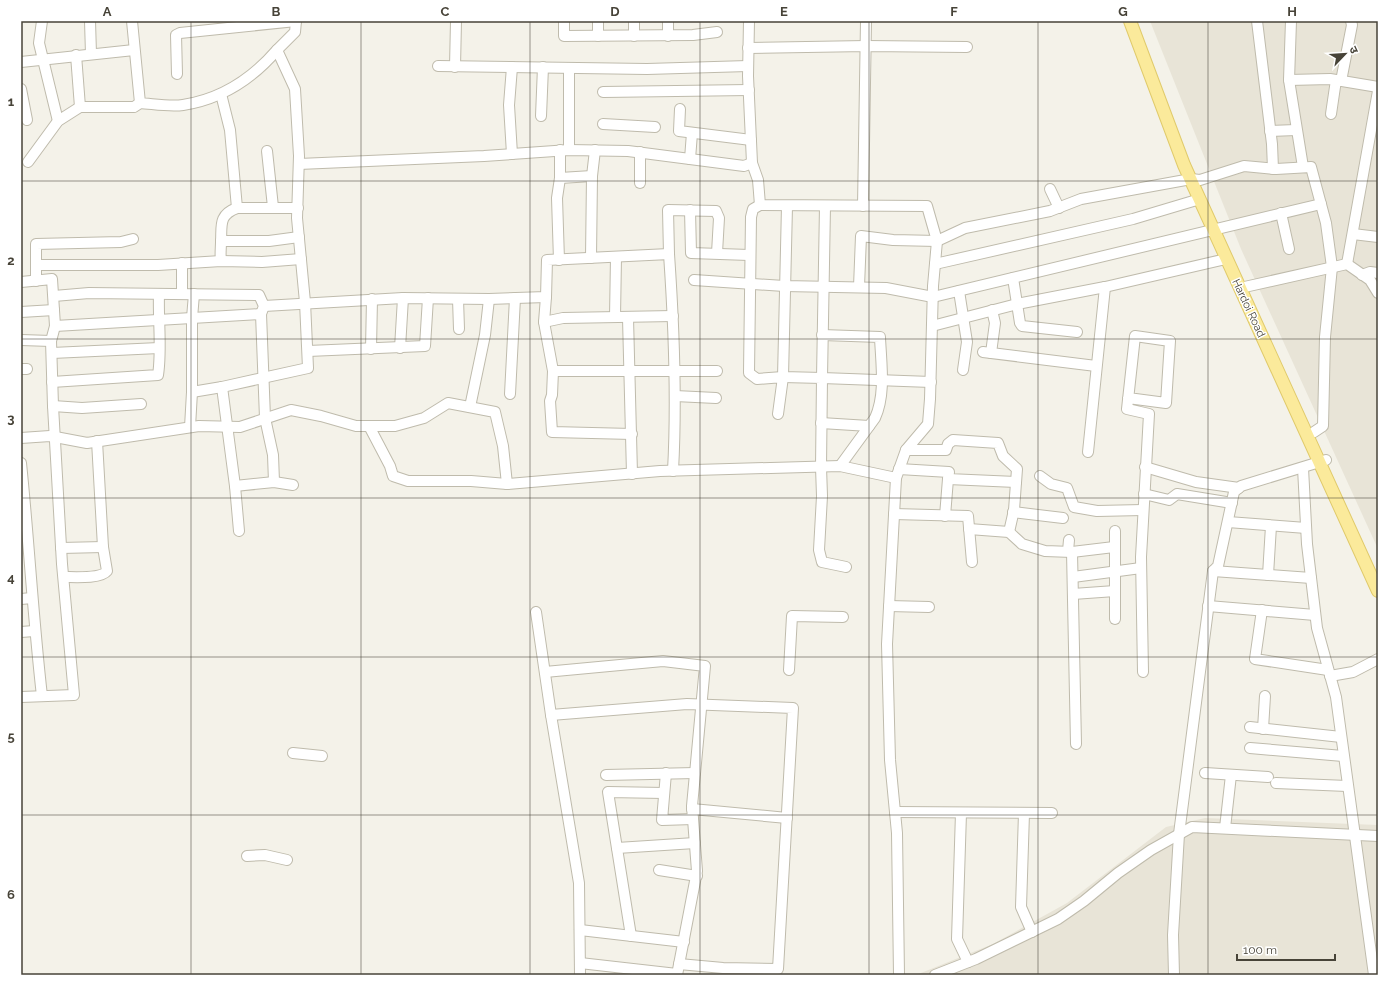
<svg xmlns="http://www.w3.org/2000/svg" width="1399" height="996" viewBox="0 0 1399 996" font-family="Raleway,'Noto Sans Devanagari',sans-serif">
<rect width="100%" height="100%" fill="#f4f2e9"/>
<!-- residential -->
<g fill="#e8e4d7">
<polygon points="1150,21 1378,21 1378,549 1241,249"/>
<polygon points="1205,818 1378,825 1378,975 916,975 993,944 1067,903 1166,827"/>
</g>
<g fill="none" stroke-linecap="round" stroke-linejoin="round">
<defs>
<g id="minor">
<polyline points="42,21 39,43 58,121"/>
<polyline points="90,21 91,54"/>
<path d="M132,21l8,82c14,1 30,4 43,2 39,-6 69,-26 94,-55"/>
<polyline points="564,21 564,36 693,35 717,32"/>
<polyline points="634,21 634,36"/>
<polyline points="749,21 748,76 752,163 758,180 760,205 927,206 937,241 933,286 930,399 928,424 906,450 896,478 887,644 890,760 897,833 899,975"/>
<polyline points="1257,21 1272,144 1273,169"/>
<polyline points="1291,21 1289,80 1303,167"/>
<polyline points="598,36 598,21"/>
<polyline points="668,36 668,21"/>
<polyline points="748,48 866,46 967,47"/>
<polyline points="76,55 80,107"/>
<polyline points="21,62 134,50"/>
<polyline points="438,66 647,69 748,66"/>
<polyline points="455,67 456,21"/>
<polyline points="512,67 509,105 512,154"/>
<polyline points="177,74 176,35 180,33 296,21"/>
<polyline points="1289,80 1330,79 1378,87"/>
<polyline points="1341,81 1352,25 1351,21"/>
<polyline points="21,89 27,120"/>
<polyline points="603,92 749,90"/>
<polyline points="221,94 230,130 237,208"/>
<polyline points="680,109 679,131 751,140"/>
<polyline points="1331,114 1336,80"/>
<polyline points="541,116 543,67"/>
<polyline points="603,124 655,127"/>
<polyline points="1270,131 1296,130"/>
<polyline points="569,150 569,68"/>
<polyline points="267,151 273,207"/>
<polyline points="690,159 692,133"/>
<polyline points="28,162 58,121 80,107 134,107 140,103"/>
<polyline points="299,164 484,156 569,150 628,151 744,166 752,163"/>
<polyline points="560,178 592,176"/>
<polyline points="640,183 640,152"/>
<polyline points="1050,189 1059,208"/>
<polyline points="760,205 753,209 751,217 749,373 757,379 783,377 778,414"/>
<polyline points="787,206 783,377 822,378 821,467 822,496 819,550 822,562 846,567"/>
<polyline points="825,206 822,378 931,382"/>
<polyline points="863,206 866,21"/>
<polyline points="690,210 691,253 749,255"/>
<polyline points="1281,213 1289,249"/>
<polyline points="1353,234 1378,237"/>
<polyline points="221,241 269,241 299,237"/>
<polyline points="669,254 668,210 716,211 719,218 717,253"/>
<polyline points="591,258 592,176 595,150"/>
<polyline points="559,260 557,198 560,178 560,150"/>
<path d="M221,261c-1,-7 0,-13 0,-19 1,-16 -3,-27 16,-34h61"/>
<polyline points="182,263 182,294"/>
<polyline points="935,264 1133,219 1200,199"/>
<polyline points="1347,264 1378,91"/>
<polyline points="37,265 158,265 221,261 262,262 301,259"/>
<polyline points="1362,275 1370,272 1378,273"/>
<polyline points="1013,278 1020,323 1022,326 1077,332"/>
<polyline points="694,280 784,286 886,288 933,297 1321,204"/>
<polyline points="36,281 36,244 121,242 133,239"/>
<polyline points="21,282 52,279 55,326 261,314"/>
<polyline points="859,287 861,236 893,240 937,241 965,228 1050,211 1081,199 1191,179 1200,180 1244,166 1276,169 1311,167 1326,223 1332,267 1325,337 1323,426 1314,432"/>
<polyline points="1240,288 1347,264 1370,280 1378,293"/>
<polyline points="959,291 967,342 963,370"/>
<polyline points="54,296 89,293 259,295 264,306 261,314 265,418 273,455 274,482"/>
<polyline points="546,297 544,322 553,371 552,395 550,401 552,432 632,434"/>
<polyline points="458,299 459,329"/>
<path d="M264,306l139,-8 86,1 57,-2 1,-37 122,-6c5,72 8,144 4,217"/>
<polyline points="21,312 54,310"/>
<polyline points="615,317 616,257"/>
<polyline points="628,318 632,474"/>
<polyline points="544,322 563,318 673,316"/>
<polyline points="932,326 1017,304 1105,287 1226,259"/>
<path d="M822,335l58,2c1,26 6,57 -5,81l-35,48"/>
<polyline points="21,340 51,341"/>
<polyline points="400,348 403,298"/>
<polyline points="371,349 372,299"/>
<polyline points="308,351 425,346 428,298"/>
<polyline points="983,352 1096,366"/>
<polyline points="52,353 159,348"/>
<polyline points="991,353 995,323 992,310"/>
<polyline points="21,369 27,369"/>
<polyline points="553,371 717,371"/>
<path d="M52,382l106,-7c4,-25 0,-54 1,-81"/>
<polyline points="192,392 222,387"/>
<polyline points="510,394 515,298"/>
<polyline points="675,396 716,398"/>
<polyline points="1128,398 1166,403 1170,341 1135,336 1127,409 1149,414 1141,557 1143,672"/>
<polyline points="53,406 82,408 141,404"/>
<polyline points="470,407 485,335 489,299"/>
<polyline points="821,423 869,426"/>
<polyline points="369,426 390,466 393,476 408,481 471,481 507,484 660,471 840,466 896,478"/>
<polyline points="190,427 192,392 192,318 194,294"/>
<polyline points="21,438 50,436 87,443 199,426 240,427 291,410 321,416 356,426 395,426 424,418 448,403 495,412 503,446 507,484"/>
<polyline points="906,450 946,450 948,444 953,440 998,443 1003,456 1017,469 1014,510 1009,532"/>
<polyline points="1088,452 1105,287"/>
<path d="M21,463c8,78 12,155 21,233"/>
<polyline points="1145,467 1196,482 1239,488"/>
<polyline points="1303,468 1307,544 1317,628 1336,697 1374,975"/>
<polyline points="899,469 949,472 948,479 1016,482"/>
<polyline points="1040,476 1051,484 1067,488 1074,507 1097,511 1143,510"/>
<polyline points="293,485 274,482 235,486 222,387 308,368 305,302 297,218 299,156 295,89 277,50 295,32 296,21"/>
<polyline points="235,486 239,531"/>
<polyline points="1144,494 1169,500 1177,494 1232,503"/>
<polyline points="1013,512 1063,518"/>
<polyline points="894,514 968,516 972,562"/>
<polyline points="945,516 948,479"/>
<polyline points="1228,522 1306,528"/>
<polyline points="969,529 1009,532 1022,544 1045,551 1072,552 1114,547"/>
<polyline points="61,548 103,547"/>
<polyline points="1068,551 1069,540"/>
<polyline points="1072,552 1076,744"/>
<polyline points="1213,571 1311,578"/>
<polyline points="1268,575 1271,526"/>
<path d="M64,577c9,0 37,2 43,-6l-4,-24 -6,-106"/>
<polyline points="1073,577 1141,568"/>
<polyline points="1073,594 1115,591"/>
<polyline points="21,599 32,598"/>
<polyline points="889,606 929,607"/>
<polyline points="1208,606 1315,615"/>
<polyline points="1262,610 1255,659 1328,670"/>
<polyline points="536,612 551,715 579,883 580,975"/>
<polyline points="1115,619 1115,531"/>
<polyline points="21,632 34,631"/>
<polyline points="789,670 792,616 843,617"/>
<polyline points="545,672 663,661 705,666 692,806 697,871 677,975"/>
<polyline points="1330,676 1353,672 1378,659"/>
<polyline points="21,697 74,695 62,564 53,406 51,341 55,326"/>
<polyline points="551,715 687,704 793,708 778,969 723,968 679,964"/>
<polyline points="1250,727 1341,737"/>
<polyline points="1263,729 1265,696"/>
<polyline points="1250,748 1343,756"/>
<polyline points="293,753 322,756"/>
<polyline points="666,773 662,820 693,819"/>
<polyline points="1205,773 1268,777"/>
<polyline points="606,775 695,773"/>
<polyline points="1276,783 1347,786"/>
<polyline points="692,809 787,818"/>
<polyline points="895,812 1052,813"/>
<polyline points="961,813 957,939 968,962"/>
<polyline points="1024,813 1021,907 1032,932"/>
<polyline points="1225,828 1231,775"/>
<polyline points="617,848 695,843"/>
<polyline points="247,856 265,855 287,860"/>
<polyline points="659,870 697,876"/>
<polyline points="580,930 684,942"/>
<polyline points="631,936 608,792 664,793"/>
<polyline points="580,963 677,974"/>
<polyline points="935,975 976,959 1058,919 1084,901 1118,873 1151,850 1192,827 1378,836"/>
<polyline points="1174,975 1173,935 1179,834 1213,571 1218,566 1234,492 1241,486 1326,460"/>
</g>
<polyline id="major" points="1130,21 1184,165 1378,591"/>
</defs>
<!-- minor casing -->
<use href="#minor" stroke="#bfbbac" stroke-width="12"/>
<!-- major casing -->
<use href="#major" stroke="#e0ca6b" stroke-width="14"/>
<!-- minor -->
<use href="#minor" stroke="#fff" stroke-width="10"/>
<!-- major -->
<use href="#major" stroke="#fbea9b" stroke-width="12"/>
</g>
<!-- grid -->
<path fill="none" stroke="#474338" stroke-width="1" stroke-opacity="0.55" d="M191,21v954M361,21v954M530,21v954M700,21v954M869,21v954M1038,21v954M1208,21v954M21,181h1357M21,339h1357M21,498h1357M21,657h1357M21,815h1357"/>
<g text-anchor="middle" stroke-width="3" stroke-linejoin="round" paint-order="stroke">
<!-- street labels -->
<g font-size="11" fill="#474338" stroke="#fff">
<text transform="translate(1249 308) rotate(65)" y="4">Hardoi Road</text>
</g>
</g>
<!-- border -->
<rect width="1399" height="996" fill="none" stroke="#ffffff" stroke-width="44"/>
<!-- north arrow -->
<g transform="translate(1345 54) rotate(65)" stroke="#ffffff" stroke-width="3" paint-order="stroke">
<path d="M0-3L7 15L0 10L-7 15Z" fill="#474338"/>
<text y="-6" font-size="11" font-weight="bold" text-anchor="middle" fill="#474338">उ</text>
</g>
<!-- scale -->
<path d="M1237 954v6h98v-6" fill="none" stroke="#474338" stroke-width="2"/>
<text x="1243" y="954" font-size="12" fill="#474338" stroke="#ffffff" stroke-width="3" paint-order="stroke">100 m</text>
<rect x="22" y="22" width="1355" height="952" fill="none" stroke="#474338" stroke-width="1.5"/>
<g font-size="13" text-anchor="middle" font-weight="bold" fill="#474338">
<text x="107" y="16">A</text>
<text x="276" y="16">B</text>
<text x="445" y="16">C</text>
<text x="615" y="16">D</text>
<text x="784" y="16">E</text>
<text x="954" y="16">F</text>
<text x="1123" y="16">G</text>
<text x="1292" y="16">H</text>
<text x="11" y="106">1</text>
<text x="11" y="265">2</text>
<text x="11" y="423">3</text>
<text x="11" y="582">4</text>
<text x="11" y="741">5</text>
<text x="11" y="899">6</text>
</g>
</svg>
